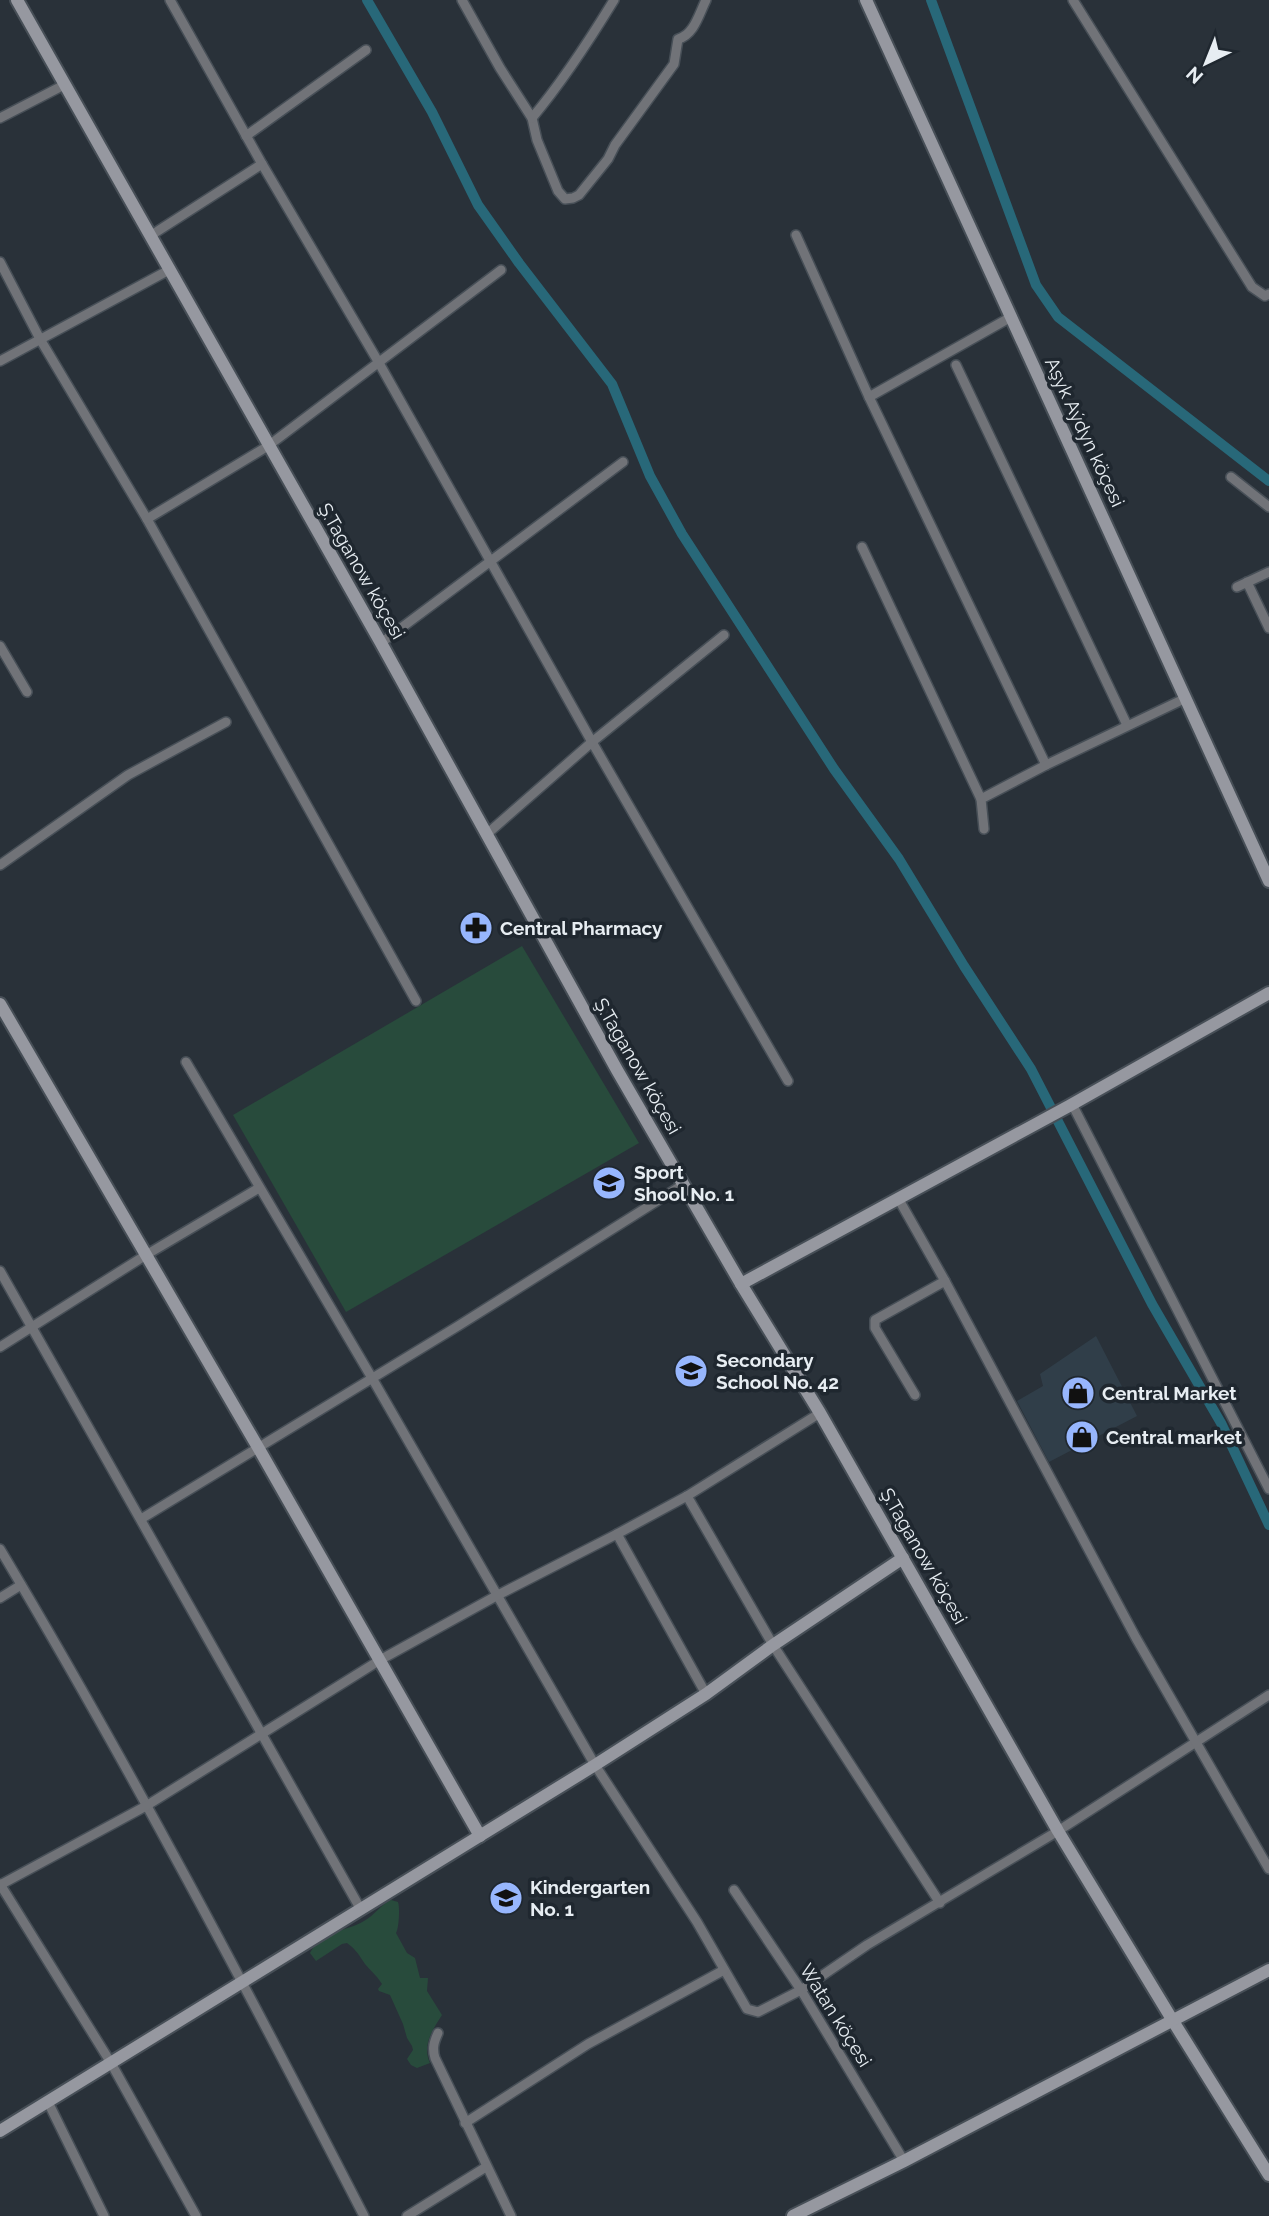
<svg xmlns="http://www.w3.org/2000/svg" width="1269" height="2216" viewBox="0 0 1269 2216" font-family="Raleway,sans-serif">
<rect width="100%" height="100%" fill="#293139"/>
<!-- built -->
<polygon fill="#303e49" points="1096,1336 1137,1416 1049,1462 1017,1401 1043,1386 1040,1374"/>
<!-- green -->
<g fill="#284b3c">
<polygon points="522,946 639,1143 346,1312 233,1115"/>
<path d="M391,1900l7,2c2,5 1,26 -2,31l11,20 8,5 5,20h8l-1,13 15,24c-10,16 -20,30 -12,48l-13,5 -6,-3 -4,-6 6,-9 -1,-4 -5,-8 -4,-14 -13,-29 -11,-4 -1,-2 4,-5c-6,-10 -14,-15 -19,-23 -5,-8 -9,-13 -16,-18l-5,1 -26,17 -6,-8c11,-22 35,-21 54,-32 11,-6 16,-16 27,-21z"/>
</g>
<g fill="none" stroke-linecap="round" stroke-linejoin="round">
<!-- canal -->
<g stroke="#286879" stroke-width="10">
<polyline points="367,0 432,112 478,205 519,263 612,384 650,476 682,534 834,769 899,859 964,966 1031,1069 1152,1304 1221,1423 1269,1525"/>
<polyline points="931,0 1036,285 1058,317 1269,481"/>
</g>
<defs>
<g id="street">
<polyline points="170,0 262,164 379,363 592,742 788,1081"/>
<path d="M462,0l38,68 32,50 5,22 21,51 7,8 8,-1 6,-3 29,-36 7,-14 59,-81 4,-25c16,-4 21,-25 28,-39"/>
<polyline points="1073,0 1252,287 1265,296 1269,294"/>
<polyline points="0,118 64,85"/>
<path d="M532,118c31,-37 57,-77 82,-118"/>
<polyline points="246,136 366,50"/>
<polyline points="796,235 869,397 1046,765"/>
<polyline points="150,236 262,164"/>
<polyline points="0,262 40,339 147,519 416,1001"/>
<polyline points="0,361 169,270"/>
<polyline points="956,365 1127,725"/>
<polyline points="869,397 1011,317"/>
<polyline points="1231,477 1269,507"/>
<polyline points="147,519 268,446 501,270"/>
<polyline points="862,547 981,799"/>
<polyline points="1247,582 1269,628"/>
<polyline points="1237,587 1269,572"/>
<polyline points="381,643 623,462"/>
<polyline points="0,646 27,692"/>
<polyline points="984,829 981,799 1046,765 1186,698"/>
<polyline points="487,834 592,742 724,635"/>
<polyline points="0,865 128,775 226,722"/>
<polyline points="186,1062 372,1378 595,1765 697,1922 747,2009 758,2012 801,1990 867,1945 1058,1831 1269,1695"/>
<polyline points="1072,1104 1269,1489"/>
<polyline points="898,1198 945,1281 1136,1638 1269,1869"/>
<polyline points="0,1271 360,1908"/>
<polyline points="0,1347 146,1255 259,1188"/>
<polyline points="915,1395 875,1328 875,1320 945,1281"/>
<polyline points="687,1496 773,1645 940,1903"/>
<polyline points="141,1519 458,1326 684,1184"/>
<polyline points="617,1534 706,1694"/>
<path d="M0,1549c130,218 248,442 364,667"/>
<polyline points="0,1598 21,1585"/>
<polyline points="0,1884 111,2063 196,2216"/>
<polyline points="0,1885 146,1806 380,1660 498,1595 617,1534 687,1496 820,1413"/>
<polyline points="734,1890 801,1990 904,2161"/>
<path d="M438,2033c-4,9 -6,15 -3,25l76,158"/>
<polyline points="48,2102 104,2216"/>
<polyline points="465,2123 588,2044 724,1970"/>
<polyline points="407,2216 486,2167"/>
</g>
<g id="secondary">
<polyline points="17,0 381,643 617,1070 741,1284 820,1413 1058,1831 1173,2021 1269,2175"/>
<polyline points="866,0 1269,881"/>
<polyline points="0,1004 259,1449 480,1836"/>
<polyline points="741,1284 1069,1106 1269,993"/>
<polyline points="0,2131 595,1765 706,1694 773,1645 903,1558"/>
<polyline points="793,2216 904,2161 1269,1970"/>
</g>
</defs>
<!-- street casing -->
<use href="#street" stroke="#474f57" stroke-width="12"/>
<!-- secondary casing -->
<use href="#secondary" stroke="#474f57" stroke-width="16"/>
<!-- street -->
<use href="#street" stroke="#717378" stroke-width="9"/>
<!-- secondary -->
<use href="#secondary" stroke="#9698a0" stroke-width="12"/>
</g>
<!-- icons -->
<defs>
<symbol id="pharmacy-disc" viewBox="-11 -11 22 22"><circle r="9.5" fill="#97b6fd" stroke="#1f272f"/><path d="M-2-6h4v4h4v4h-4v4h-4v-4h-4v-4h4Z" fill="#111"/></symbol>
<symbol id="school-disc" viewBox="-11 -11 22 22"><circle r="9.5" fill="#97b6fd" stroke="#1f272f"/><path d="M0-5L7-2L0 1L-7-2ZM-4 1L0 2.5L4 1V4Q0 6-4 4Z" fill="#111"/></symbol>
<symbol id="shop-disc" viewBox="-11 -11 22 22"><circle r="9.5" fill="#97b6fd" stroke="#1f272f"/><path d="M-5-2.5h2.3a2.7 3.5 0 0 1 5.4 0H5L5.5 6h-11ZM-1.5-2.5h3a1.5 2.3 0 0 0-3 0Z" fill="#111"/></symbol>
</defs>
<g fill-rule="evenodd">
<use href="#pharmacy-disc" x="457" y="909" width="38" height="38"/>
<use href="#school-disc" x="590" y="1164" width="38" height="38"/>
<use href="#school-disc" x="672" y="1352" width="38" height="38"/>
<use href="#shop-disc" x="1059" y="1374" width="38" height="38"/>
<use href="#shop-disc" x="1063" y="1418" width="38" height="38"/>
<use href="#school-disc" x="487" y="1879" width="38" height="38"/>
</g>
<g text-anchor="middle" stroke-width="7" stroke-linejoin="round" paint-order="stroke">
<!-- street labels -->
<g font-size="19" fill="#e7edf2" stroke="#1f272f">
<text transform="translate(1085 432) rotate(65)" y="7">Aşyk Aýdyn köçesi</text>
<text transform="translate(362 571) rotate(60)" y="7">Ş.Taganow köçesi</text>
<text transform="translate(638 1066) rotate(60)" y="7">Ş.Taganow köçesi</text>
<text transform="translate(924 1556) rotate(60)" y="7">Ş.Taganow köçesi</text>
<text transform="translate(836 2015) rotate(58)" y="7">Watan köçesi</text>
</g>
<!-- poi labels -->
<g font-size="19" font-weight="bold" fill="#e7edf2" stroke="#1f272f" text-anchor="start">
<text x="500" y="935">Central Pharmacy</text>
<text x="634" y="1179">Sport<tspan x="634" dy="22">Shool No. 1</tspan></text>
<text x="716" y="1367">Secondary<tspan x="716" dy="22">School No. 42</tspan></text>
<text x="1102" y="1400">Central Market</text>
<text x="1106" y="1444">Central market</text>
<text x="530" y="1894">Kindergarten<tspan x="530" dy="22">No. 1</tspan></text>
</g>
</g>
<!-- north arrow -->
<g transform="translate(1206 63) rotate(223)" stroke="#1f272f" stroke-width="5" paint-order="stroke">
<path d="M0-5L12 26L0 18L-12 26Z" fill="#e7edf2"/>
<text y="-10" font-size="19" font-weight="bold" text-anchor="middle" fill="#e7edf2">N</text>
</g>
</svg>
